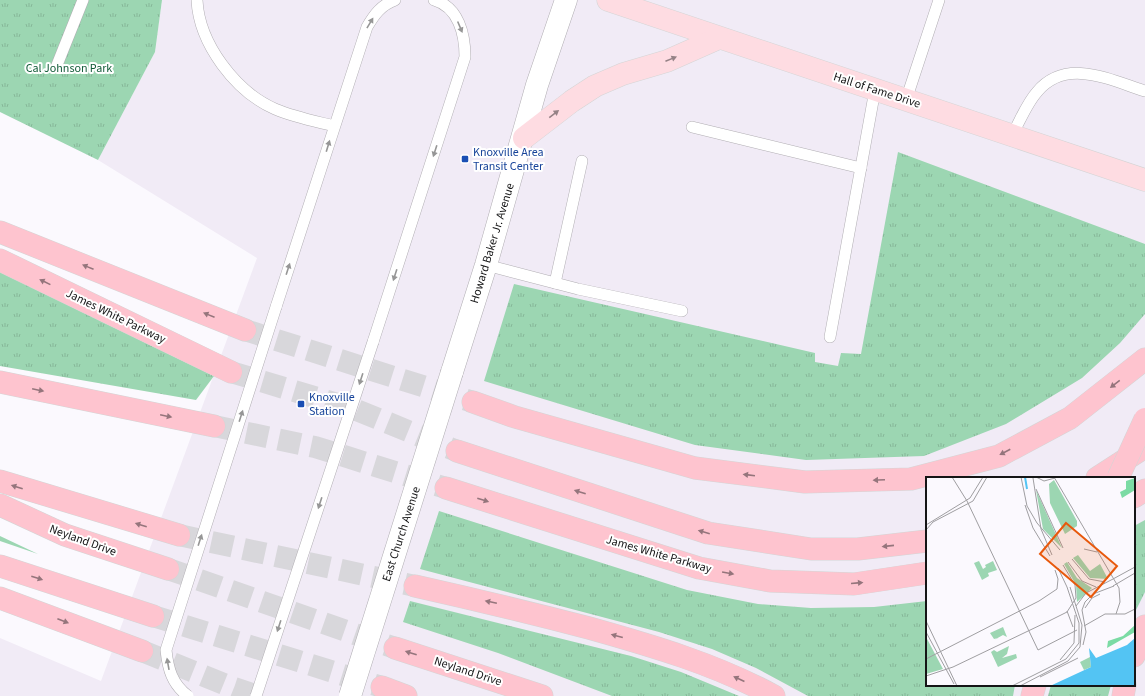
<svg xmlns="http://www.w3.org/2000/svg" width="1145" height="696" viewBox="0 0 1145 696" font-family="'Source Sans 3',sans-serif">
<defs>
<pattern id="grass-tufts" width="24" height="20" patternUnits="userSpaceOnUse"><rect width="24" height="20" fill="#9cd6b2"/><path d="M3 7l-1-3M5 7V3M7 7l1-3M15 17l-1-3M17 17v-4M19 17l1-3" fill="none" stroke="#86b798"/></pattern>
</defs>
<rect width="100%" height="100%" fill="#fbf9fe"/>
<!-- built -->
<path fill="#f1ebf6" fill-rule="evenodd" d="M162,0h983v696h-1145v-58l101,43 156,-423 -159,-98 57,-108zM927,478h207v207h-207z"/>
<!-- grass -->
<g fill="url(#grass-tufts)">
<polygon points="0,0 162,0 155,52 98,160 0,112"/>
<polygon points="898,152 1145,244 1145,314 1120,343 1082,378 1006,424 924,456 806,460 695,445 484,381 514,284 815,353 815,362 838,366 841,353 861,354"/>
<polygon points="0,272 214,376 196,400 0,366"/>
<polygon points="439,511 687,590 758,604 811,608 874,607 927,601 927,685 1015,685 1013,696 808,696 756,668 712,649 659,632 420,569"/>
<polygon points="1145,520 1145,592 1134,614 1134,526"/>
<polygon points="0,536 38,554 0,541"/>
<polygon points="410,601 631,656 681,672 739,696 612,696 498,653 403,622"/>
<polygon points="1051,685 1111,685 1108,696 1048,696"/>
</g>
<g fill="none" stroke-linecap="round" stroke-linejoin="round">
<!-- motorway-tunnel -->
<g stroke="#d8d7db" stroke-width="22" stroke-dasharray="22 11" stroke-linecap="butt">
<polyline points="245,330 473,402"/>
<polyline points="231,372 354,409 457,451"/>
<polyline points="214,426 315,447 446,488"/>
<polyline points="179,535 415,586"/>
<polyline points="168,569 395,648"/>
<polyline points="153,616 382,687"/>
<polyline points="142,651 234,688 258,696"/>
</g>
<defs>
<g id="service">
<path d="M197,0c2,44 39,92 78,109 19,8 39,12 59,17"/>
<polyline points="57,65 83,0"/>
<polyline points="906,100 939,0"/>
<polyline points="692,127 861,168"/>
<path d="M1012,135c8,-14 15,-32 25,-43 29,-35 73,-12 108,-1"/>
<polyline points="486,265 578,289 682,311"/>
<polyline points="555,283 582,161"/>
<path d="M276,307l91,-280c7,-12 14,-22 28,-27"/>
<polyline points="830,337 875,90"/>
<path d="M373,342l92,-285c0,-22 -6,-50 -31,-57"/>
</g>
<polyline id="tertiary" points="452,372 486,265 537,85 566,0"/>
<g id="primary">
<polyline points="608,0 1145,180"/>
<polyline points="524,138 572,101 595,86 623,74 667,61 719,38"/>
</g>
<g id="motorway">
<polyline points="0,232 245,330"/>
<polyline points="0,260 231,372"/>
<polyline points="0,382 214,426"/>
<polyline points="473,402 515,417 695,468 805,482 911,479 999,456 1070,418 1145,359"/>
<polyline points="457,451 708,533 811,549 858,549 927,541"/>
<polyline points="1097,478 1145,447"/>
<polyline points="0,481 179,535"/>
<polyline points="446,488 699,568 770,581 854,584 927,573"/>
<polyline points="1134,497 1145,490"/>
<polyline points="0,505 65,535 168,569"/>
<polyline points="0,566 153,616"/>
<path d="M415,586c58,13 116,27 174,42 64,18 126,36 185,68"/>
<polyline points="0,598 142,651"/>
<polyline points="395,648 542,696"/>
<polyline points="1134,656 1145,626"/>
<polyline points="382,687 406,696"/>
<polyline points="1032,696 1035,685"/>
<polyline points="1123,696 1125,685"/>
</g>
</defs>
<!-- service casing -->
<use href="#service" stroke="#b1aeb3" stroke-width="12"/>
<!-- tertiary casing -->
<use href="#tertiary" stroke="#b1aeb3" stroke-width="23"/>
<!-- primary casing -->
<use href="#primary" stroke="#d5d5d5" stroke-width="23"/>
<!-- motorway casing -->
<use href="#motorway" stroke="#d5d5d5" stroke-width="23"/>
<!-- service -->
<use href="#service" stroke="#fff" stroke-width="11"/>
<!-- tertiary -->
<use href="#tertiary" stroke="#fff" stroke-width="22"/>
<!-- primary -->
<use href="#primary" stroke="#fedce2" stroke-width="22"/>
<!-- motorway -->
<use href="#motorway" stroke="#fec4cf" stroke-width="22"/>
<defs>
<g id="service-bridge">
<path d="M188,696c-16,-12 -20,-27 -22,-46l110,-343"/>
<polyline points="256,696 373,342"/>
</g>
<polyline id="tertiary-bridge" points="350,696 452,372"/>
<polyline id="motorway-bridge" points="1118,478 1145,419"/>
</defs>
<!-- service-bridge casing -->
<use href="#service-bridge" stroke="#b1aeb3" stroke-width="12" stroke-linecap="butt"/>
<!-- tertiary-bridge casing -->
<use href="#tertiary-bridge" stroke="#b1aeb3" stroke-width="23" stroke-linecap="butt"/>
<!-- motorway-bridge casing -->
<use href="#motorway-bridge" stroke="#d5d5d5" stroke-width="23" stroke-linecap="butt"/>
<!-- service-bridge -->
<use href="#service-bridge" stroke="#fff" stroke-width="11"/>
<!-- tertiary-bridge -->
<use href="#tertiary-bridge" stroke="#fff" stroke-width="22"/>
<!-- motorway-bridge -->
<use href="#motorway-bridge" stroke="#fec4cf" stroke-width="22"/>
</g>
<!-- one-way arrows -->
<defs><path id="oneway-solid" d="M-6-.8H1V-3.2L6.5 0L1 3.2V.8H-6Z"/></defs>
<g fill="#969696">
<use href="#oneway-solid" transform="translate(370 23) rotate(-59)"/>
<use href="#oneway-solid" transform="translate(460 27) rotate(67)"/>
<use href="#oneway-solid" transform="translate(328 146) rotate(-73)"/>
<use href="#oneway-solid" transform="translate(435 151) rotate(108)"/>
<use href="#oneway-solid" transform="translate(288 269) rotate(-72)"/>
<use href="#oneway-solid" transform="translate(395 275) rotate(108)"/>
<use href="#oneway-solid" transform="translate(361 379) rotate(108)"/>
<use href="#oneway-solid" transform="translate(241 416) rotate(-72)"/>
<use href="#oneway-solid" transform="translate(320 503) rotate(108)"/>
<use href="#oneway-solid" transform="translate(200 540) rotate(-72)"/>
<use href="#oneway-solid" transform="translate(279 626) rotate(108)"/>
<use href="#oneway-solid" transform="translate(168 664) rotate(-100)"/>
</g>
<g fill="#958286">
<use href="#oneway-solid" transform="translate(671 59) rotate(-22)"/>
<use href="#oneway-solid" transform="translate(554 114) rotate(-38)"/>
</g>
<g fill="#95757c">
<use href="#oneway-solid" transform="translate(88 267) rotate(-158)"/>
<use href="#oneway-solid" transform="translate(45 282) rotate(-154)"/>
<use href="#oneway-solid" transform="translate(209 315) rotate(-158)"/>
<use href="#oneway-solid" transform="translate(1115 384) rotate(142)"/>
<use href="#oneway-solid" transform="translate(38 390) rotate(12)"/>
<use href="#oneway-solid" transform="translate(166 416) rotate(12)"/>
<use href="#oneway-solid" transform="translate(1005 452) rotate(152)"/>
<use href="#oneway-solid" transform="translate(749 475) rotate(-173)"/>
<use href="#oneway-solid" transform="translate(879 480) rotate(178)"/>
<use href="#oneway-solid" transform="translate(17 487) rotate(-162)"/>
<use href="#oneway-solid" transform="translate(580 492) rotate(-162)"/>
<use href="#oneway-solid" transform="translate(483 500) rotate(18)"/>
<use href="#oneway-solid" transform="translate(141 525) rotate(-163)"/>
<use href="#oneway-solid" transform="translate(704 532) rotate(-164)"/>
<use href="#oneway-solid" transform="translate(888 546) rotate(174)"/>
<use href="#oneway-solid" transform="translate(728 573) rotate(10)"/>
<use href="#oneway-solid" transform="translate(37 578) rotate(18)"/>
<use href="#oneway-solid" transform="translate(857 583) rotate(-5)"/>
<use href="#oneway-solid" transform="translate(491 602) rotate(-168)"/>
<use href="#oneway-solid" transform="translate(63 621) rotate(21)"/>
<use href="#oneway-solid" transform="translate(617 636) rotate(-165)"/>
<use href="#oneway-solid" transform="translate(411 653) rotate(-162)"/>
<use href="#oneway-solid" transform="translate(739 679) rotate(-155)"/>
</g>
<!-- markers -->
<g fill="#1a4fb4" stroke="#fff" stroke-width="1.5">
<rect x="461" y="155" width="8" height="8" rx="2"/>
<rect x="297" y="400" width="8" height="8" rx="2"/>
</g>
<g text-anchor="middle" stroke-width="4" stroke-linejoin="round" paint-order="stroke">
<!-- park labels -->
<g font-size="12" fill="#125b38" stroke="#fff">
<text x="69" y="72">Cal Johnson Park</text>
</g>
<!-- street labels -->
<g font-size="12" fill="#151516" stroke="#fff">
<text transform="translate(877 90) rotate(18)" y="4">Hall of Fame Drive</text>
<text transform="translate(492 243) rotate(-73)" y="4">Howard Baker Jr. Avenue</text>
<text transform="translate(116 316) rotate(26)" y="4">James White Parkway</text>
<text transform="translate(401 534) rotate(-72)" y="4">East Church Avenue</text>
<text transform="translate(83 540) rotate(20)" y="4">Neyland Drive</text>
<text transform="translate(659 554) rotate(16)" y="4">James White Parkway</text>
<text transform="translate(468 671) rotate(18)" y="4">Neyland Drive</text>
</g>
<!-- transit labels -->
<g font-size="12" fill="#164399" stroke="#fff" text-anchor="start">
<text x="473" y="156">Knoxville Area<tspan x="473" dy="14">Transit Center</tspan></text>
<text x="309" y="401">Knoxville<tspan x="309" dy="14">Station</tspan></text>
</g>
</g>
<!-- overview -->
<g transform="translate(926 477)">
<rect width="209" height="209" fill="#fbf9fe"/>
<path d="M128,3l23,41v5l-12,8 -15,-31 -1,-19zM110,13l26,58 -19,-19zM152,78l12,16 10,-7 8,15 -18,-1 -17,-20zM53,84l4,8 3,-2 -1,-2 8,-4 4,9 -9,3 1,3 -7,4 -8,-17zM141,85l10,16 15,10 -15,14 -1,-17 -12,-21zM77,150l4,10 -4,-2 -9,5 4,-2 -4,1 -4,-6zM0,160l17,32 -17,5zM83,169l-2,8 -5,4 14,-4 1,4 -19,9 -7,-15 3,-2 3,2zM164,180l1,10 -7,3 -4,-8z" fill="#9cd6b2"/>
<path d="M209,1v12l-13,8 -2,-6 6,-3v-8zM209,148v7l-28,16 1,-7 15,-5z" fill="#7bdba4"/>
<path d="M209,161v48h-85l41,-19 -2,-19 7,10 31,-13z" fill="#53c4f3"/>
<path fill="none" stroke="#53c4f3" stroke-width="2" d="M99,0l2,12"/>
<path fill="none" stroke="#9f9ea1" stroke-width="1" d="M26,0l15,24 71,149 39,-20M95,0l6,29 10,17 23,27M110,0l8,4 11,-3M128,0l65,111 1,14 -4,12M107,1l8,51 11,26M110,12l27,59M99,28l8,23 17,28M0,48l44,-27 13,-21M0,53l7,-8 40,-21 14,-24M158,72l13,3M146,82l17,20 16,3M142,85l14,19 14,6M187,102l22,-12M187,109l22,-13M113,124l18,-12 1,-10 -3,-9M150,129l10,-13 27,-14M159,131l7,-10 8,-4M141,134l6,16M0,144l31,65M123,144l18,-9 9,-14 -1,-13 -12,-20M158,149l21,-12h20l10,-5M0,155l28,52M157,168l3,-13 -4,-22 3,-8 8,-8 21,-8M0,182l113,-58M134,183l14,-17 1,-28M0,199l27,-9 96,-46M114,200l38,-19M86,209l54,-27 13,-16v-20l-12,-36 -9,-19M94,209l48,-25 12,-14 2,-22 -12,-38"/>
<path fill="#e8590c" fill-opacity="0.15" stroke="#e8590c" stroke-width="2" d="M140,46l51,43 -26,31 -51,-43z"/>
<rect width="209" height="209" fill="none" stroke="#151516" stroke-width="2"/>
</g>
</svg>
